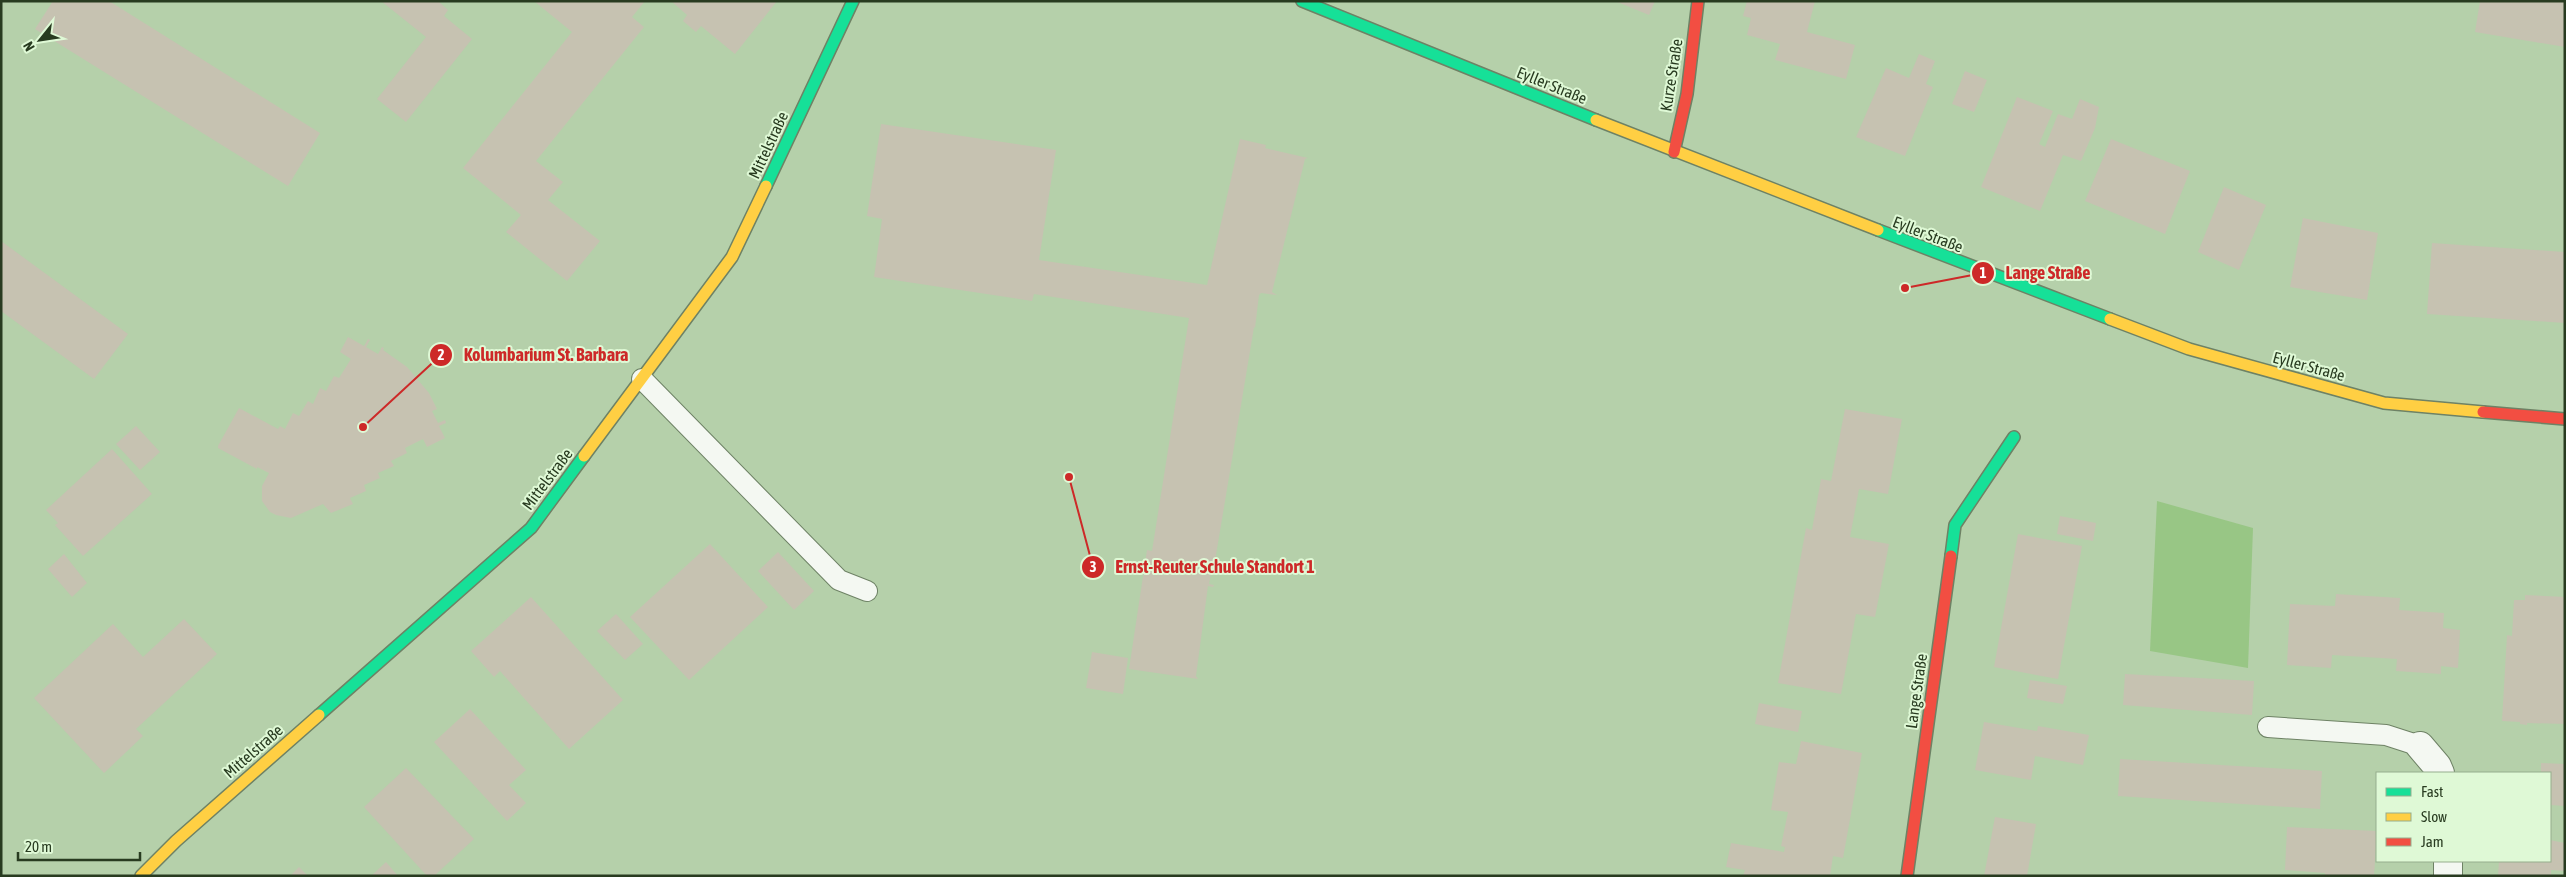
<svg xmlns="http://www.w3.org/2000/svg" width="2566" height="877" viewBox="0 0 2566 877" font-family="'Asap Condensed',sans-serif">
<rect width="100%" height="100%" fill="#b5d0aa"/>
<!-- green -->
<polygon fill="#98c685" points="2157,501 2253,528 2248,668 2150,651"/>
<!-- building -->
<g fill="#c6c2b1">
<polygon points="53,1 109,1 320,133 288,186 35,29"/>
<polygon points="381,1 438,1 448,10 444,16 472,39 406,122 377,99 426,37"/>
<polygon points="534,1 645,1 632,17 644,27 536,161 563,182 548,200 600,241 567,281 506,232 521,215 463,168 572,32"/>
<polygon points="671,1 777,1 735,54 701,26 696,32 683,21 687,15"/>
<polygon points="1615,1 1655,1 1649,15"/>
<polygon points="1747,1 1815,1 1807,32 1855,45 1846,79 1775,60 1780,44 1747,35 1751,18 1743,16"/>
<polygon points="2480,1 2565,1 2565,47 2475,32"/>
<polygon points="1919,54 1935,61 1926,84 1933,87 1905,156 1856,137 1886,68 1909,78"/>
<polygon points="1965,71 1987,80 1974,112 1952,104"/>
<polygon points="2017,97 2053,111 2039,144 2045,147 2058,114 2072,119 2080,99 2099,107 2095,128 2081,161 2063,155 2040,211 1981,187"/>
<polygon points="881,124 1056,150 1039,260 1207,285 1240,139 1266,145 1265,148 1308,158 1305,159 1272,292 1277,295 1261,293 1259,295 1255,328 1254,327 1215,561 1217,563 1213,562 1209,584 1214,585 1213,587 1208,586 1196,676 1198,679 1129,669 1147,550 1152,551 1189,318 1034,294 1032,301 874,277 882,219 867,216"/>
<polygon points="2111,139 2190,171 2165,234 2085,201"/>
<polygon points="2224,187 2266,205 2239,270 2198,252"/>
<polygon points="2303,218 2378,233 2367,300 2290,287"/>
<polygon points="1,241 128,334 94,379 1,311"/>
<polygon points="2432,243 2565,252 2565,323 2427,314"/>
<polygon points="348,337 364,346 368,339 370,340 366,347 378,354 382,347 384,348 383,350 407,367 429,393 437,409 432,411 438,423 445,420 446,423 439,426 445,438 427,447 423,439 405,448 407,453 391,461 394,466 378,473 380,478 364,485 366,491 350,498 353,504 331,513 323,504 291,518 276,515 270,512 262,501 262,486 269,473 257,467 257,469 218,448 218,446 239,408 278,429 280,426 285,429 293,413 299,416 308,401 313,404 320,388 326,391 334,376 339,378 351,359 340,352"/>
<polygon points="1845,409 1902,419 1888,494 1859,489 1850,537 1889,544 1875,617 1856,614 1841,694 1778,683 1806,528 1812,530 1821,479 1831,481"/>
<polygon points="136,426 160,452 140,470 116,444"/>
<polygon points="112,449 152,494 83,556 55,525 58,523 46,510"/>
<polygon points="2060,516 2096,523 2093,541 2057,534"/>
<polygon points="2018,534 2082,546 2058,679 1994,667"/>
<polygon points="710,544 768,607 689,680 630,617"/>
<polygon points="778,552 814,591 794,610 758,571"/>
<polygon points="64,554 87,583 72,597 48,569"/>
<polygon points="2336,594 2400,598 2399,610 2444,613 2443,628 2460,630 2458,668 2441,666 2441,674 2396,671 2397,659 2332,655 2331,668 2287,665 2290,604 2335,606"/>
<polygon points="2525,595 2565,597 2565,724 2527,723 2527,725 2520,724 2520,722 2502,721 2507,635 2512,636 2514,600 2525,600"/>
<polygon points="531,597 623,700 569,749 500,671 494,677 471,651"/>
<polygon points="616,614 643,644 625,660 597,631"/>
<polygon points="184,619 217,654 136,729 143,736 104,773 34,698 113,624 143,657"/>
<polygon points="1092,652 1128,658 1123,694 1086,688"/>
<polygon points="2125,674 2254,681 2252,715 2123,705"/>
<polygon points="2030,680 2067,686 2063,704 2027,698"/>
<polygon points="1759,703 1802,711 1798,732 1755,724"/>
<polygon points="470,709 526,770 509,785 526,803 507,821 434,742"/>
<polygon points="1984,722 2037,731 2038,726 2089,735 2083,765 2035,756 2031,780 1975,770"/>
<polygon points="1801,741 1862,753 1843,858 1833,856 1830,876 1743,876 1745,870 1726,867 1731,843 1784,852 1785,847 1781,846 1788,812 1771,810 1779,762 1796,764"/>
<polygon points="2120,759 2322,771 2320,809 2118,796"/>
<polygon points="2541,763 2565,764 2565,806 2550,805 2550,773 2541,773"/>
<polygon points="406,768 474,839 434,876 427,876 364,807"/>
<polygon points="1995,817 2036,824 2027,876 1984,876"/>
<polygon points="2287,827 2377,831 2374,876 2325,876 2325,873 2285,870"/>
<polygon points="2550,840 2565,843 2565,871 2551,870 2551,876 2498,876 2499,861 2550,861"/>
<polygon points="386,862 398,876 371,876"/>
<polygon points="299,867 308,876 290,876"/>
</g>
<g fill="none" stroke-linecap="round" stroke-linejoin="round">
<defs>
<g id="lane">
<polyline points="642,379 839,580 867,591"/>
<polyline points="2268,727 2386,735 2420,746"/>
</g>
<g id="street">
<polyline points="2420,746 2437,766 2440,773"/>
<polyline points="2448,876 2448,861"/>
</g>
<g id="fast">
<polyline points="1302,1 1596,120"/>
<polyline points="766,186 853,1"/>
<polyline points="1878,230 2110,319"/>
<polyline points="1951,556 1955,525 2014,437"/>
<polyline points="319,715 531,528 584,456"/>
</g>
<g id="slow">
<polyline points="1596,120 1878,230"/>
<polyline points="2110,319 2189,349 2384,403 2483,412"/>
<polyline points="584,456 732,257 766,186"/>
<polyline points="141,876 176,841 319,715"/>
</g>
<g id="jam">
<polyline points="1674,152 1687,94 1698,1"/>
<polyline points="2483,412 2565,419"/>
<polyline points="1907,876 1951,556"/>
</g>
</defs>
<!-- lane casing -->
<use href="#lane" stroke="#6e8265" stroke-width="22"/>
<!-- street casing -->
<use href="#street" stroke="#6e8265" stroke-width="30"/>
<!-- fast casing -->
<use href="#fast" stroke="#6e8265" stroke-width="14"/>
<!-- slow casing -->
<use href="#slow" stroke="#6e8265" stroke-width="14"/>
<!-- jam casing -->
<use href="#jam" stroke="#6e8265" stroke-width="14"/>
<!-- lane -->
<use href="#lane" stroke="#f4f8f2" stroke-width="20"/>
<!-- street -->
<use href="#street" stroke="#f4f8f2" stroke-width="28"/>
<!-- fast -->
<use href="#fast" stroke="#16e098" stroke-width="11"/>
<!-- slow -->
<use href="#slow" stroke="#ffcf43" stroke-width="11"/>
<!-- jam -->
<use href="#jam" stroke="#f24e42" stroke-width="11"/>
</g>
<g text-anchor="middle" stroke-width="4" stroke-linejoin="round" paint-order="stroke">
<!-- street labels -->
<g font-size="16" fill="#283b20" stroke="#dff9d6">
<text transform="translate(1671 75) rotate(-81)" y="6">Kurze Straße</text>
<text transform="translate(1552 85) rotate(22)" y="6">Eyller Straße</text>
<text transform="translate(768 145) rotate(-65)" y="6">Mittelstraße</text>
<text transform="translate(1928 234) rotate(21)" y="6">Eyller Straße</text>
<text transform="translate(2309 366) rotate(15)" y="6">Eyller Straße</text>
<text transform="translate(547 479) rotate(-53)" y="6">Mittelstraße</text>
<text transform="translate(1916 691) rotate(-82)" y="6">Lange Straße</text>
<text transform="translate(253 751) rotate(-41)" y="6">Mittelstraße</text>
</g>
</g>
<!-- callouts -->
<path fill="none" stroke="#cd2928" stroke-width="2" d="M1905 288L1983 273M363 427L441 355M1069 477L1093 567"/>
<g fill="#cd2928" stroke="#dff9d6" stroke-width="2">
<circle cx="1905" cy="288" r="5"/>
<circle cx="363" cy="427" r="5"/>
<circle cx="1069" cy="477" r="5"/>
<circle cx="1983" cy="273" r="12"/>
<circle cx="441" cy="355" r="12"/>
<circle cx="1093" cy="567" r="12"/>
</g>
<g font-size="15" text-anchor="middle" font-weight="bold" fill="#fff">
<text x="1983" y="278">1</text>
<text x="441" y="360">2</text>
<text x="1093" y="572">3</text>
</g>
<g font-size="18" text-anchor="middle" font-weight="bold" fill="#cd2928" stroke="#dff9d6" stroke-width="4" stroke-linejoin="round" paint-order="stroke">
<text x="2048" y="279">Lange Straße</text>
<text x="546" y="361">Kolumbarium St. Barbara</text>
<text x="1215" y="573">Ernst-Reuter Schule Standort 1</text>
</g>
<!-- border -->
<rect width="2566" height="877" fill="none" stroke="#283b20" stroke-width="5"/>
<!-- legend -->
<rect x="2376" y="772" width="175" height="90" fill="#dff9d6" stroke="#96ad8d"/>
<rect x="2386" y="788" width="25" height="8" fill="#16e098" stroke="#96ad8d"/>
<text x="2421" y="797" font-size="15" fill="#283b20">Fast</text>
<rect x="2386" y="813" width="25" height="8" fill="#ffcf43" stroke="#96ad8d"/>
<text x="2421" y="822" font-size="15" fill="#283b20">Slow</text>
<rect x="2386" y="838" width="25" height="8" fill="#f24e42" stroke="#96ad8d"/>
<text x="2421" y="847" font-size="15" fill="#283b20">Jam</text>
<!-- north arrow -->
<g transform="translate(40 40) rotate(240)" stroke="#dff9d6" stroke-width="4" paint-order="stroke">
<path d="M0-4L9 19L0 12L-9 19Z" fill="#283b20"/>
<text y="-8" font-size="14" font-weight="bold" text-anchor="middle" fill="#283b20">N</text>
</g>
<!-- scale -->
<path d="M18 852v8h122v-8" fill="none" stroke="#283b20" stroke-width="2.5"/>
<text x="25" y="852" font-size="15" fill="#283b20" stroke="#dff9d6" stroke-width="4" paint-order="stroke">20 m</text>
</svg>
